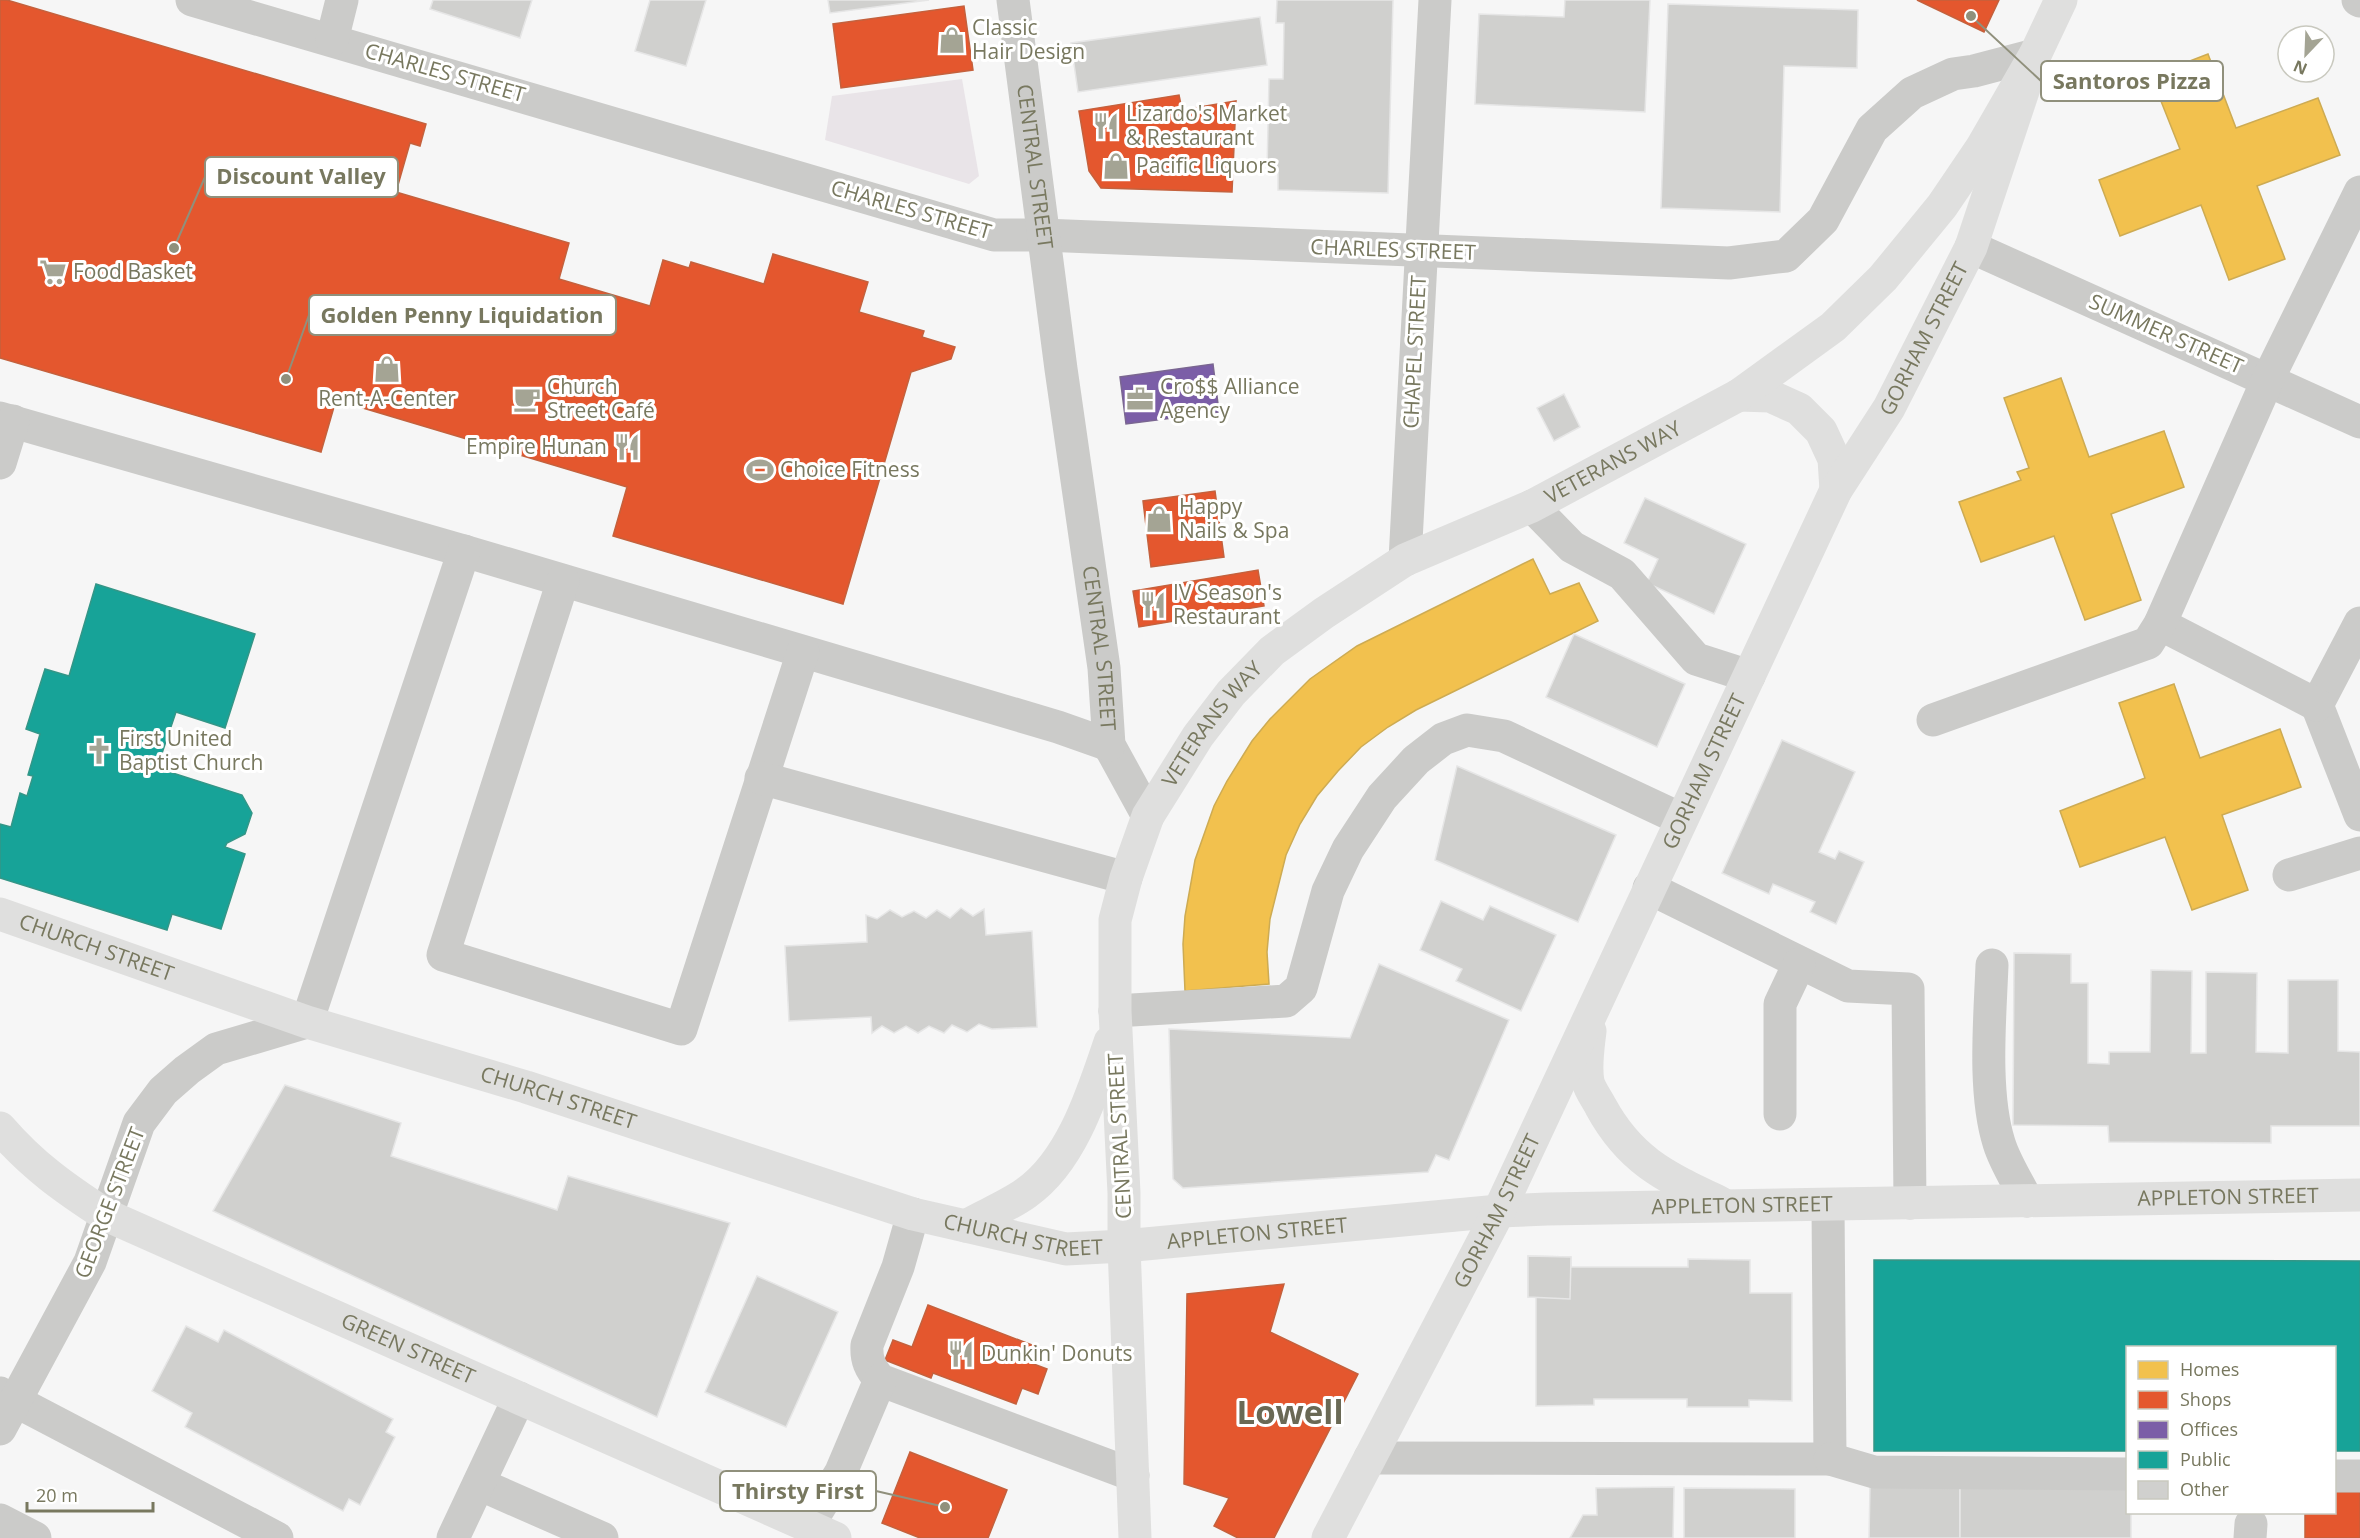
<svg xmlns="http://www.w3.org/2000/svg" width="2360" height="1538" viewBox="0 0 2360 1538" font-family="'Open Sans',sans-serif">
<rect width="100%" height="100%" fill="#f6f6f6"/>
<!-- green -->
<polygon fill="#e9e4e8" points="962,79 979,176 969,184 825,140 832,96"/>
<!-- homes -->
<g fill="#f2c14e" stroke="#cdab53" stroke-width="1.5">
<polygon points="2208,54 2236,128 2318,98 2340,155 2257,186 2285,259 2229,280 2201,205 2120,236 2099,180 2180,149 2151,76"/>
<polygon points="2061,378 2089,457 2164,431 2184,487 2111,514 2141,600 2085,620 2054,536 1981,562 1959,502 2021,480 2017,472 2029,468 2004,398"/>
<polygon points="1533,559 1550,594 1579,583 1598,621 1416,710 1388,727 1361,747 1338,771 1317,796 1300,824 1286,855 1270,919 1267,952 1269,984 1185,991 1183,944 1185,916 1195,860 1214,806 1227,781 1252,741 1270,719 1310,679 1357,646"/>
<polygon points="2174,684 2200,758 2280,729 2301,787 2222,815 2248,890 2192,910 2165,837 2080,867 2060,811 2145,778 2119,703"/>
</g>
<!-- shops -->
<g fill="#e4572e" stroke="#c4613d" stroke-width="1.5">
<polygon points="0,0 7,0 426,124 420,146 410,143 396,192 569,243 559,279 650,306 663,260 689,268 691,262 764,284 773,254 868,282 859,312 924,331 922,337 955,347 951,359 911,372 843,604 613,536 627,487 336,400 321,452 0,358"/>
<polygon points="1917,0 1999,0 1984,32"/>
<polygon points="964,6 973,70 841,88 833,24"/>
<polygon points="1179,95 1182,110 1236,101 1232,192 1101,188 1089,171 1079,111"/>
<polygon points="1215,491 1224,557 1151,567 1143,501"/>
<polygon points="1258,570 1264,606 1139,627 1133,591"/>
<polygon points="1284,1284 1270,1332 1358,1374 1274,1538 1238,1538 1214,1526 1229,1498 1184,1484 1187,1294"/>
<polygon points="928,1305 1037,1347 1031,1363 1047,1369 1038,1394 1022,1388 1016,1404 933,1373 931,1378 885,1360 893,1340 912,1347"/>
<polygon points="910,1452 1007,1490 988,1538 920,1538 882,1523"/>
<polygon points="2334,1492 2360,1492 2360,1538 2305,1538 2305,1512 2334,1512"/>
</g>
<!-- offices -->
<polygon fill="#7b5ea7" stroke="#7a6691" stroke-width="1.5" points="1213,364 1219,412 1126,424 1120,377"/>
<!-- public -->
<g fill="#17a398" stroke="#349687" stroke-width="1.5">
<polygon points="96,584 255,634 225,728 176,712 157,768 242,795 252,813 245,834 227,843 225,847 245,854 221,929 172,914 167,930 0,878 0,824 11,827 20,793 27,796 33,776 28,775 40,734 26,729 45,669 69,676"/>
<polygon points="1874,1260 2360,1261 2360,1451 2334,1451 2334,1348 2128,1348 2128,1451 1874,1451"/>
</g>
<!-- building -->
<g fill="#d0d0ce" stroke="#e6e6e6" stroke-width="1.5">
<polygon points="433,0 532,0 520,38 430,9"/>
<polygon points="650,0 706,0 686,66 635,51"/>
<polygon points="828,0 929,0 830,13"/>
<polygon points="1277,0 1393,0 1388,193 1278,190 1278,171 1267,170 1269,79 1283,79 1284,23 1276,23"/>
<polygon points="1565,0 1650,0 1645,112 1475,104 1479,14 1564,17"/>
<polygon points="1668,4 1858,10 1857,68 1784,66 1780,212 1661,208"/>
<polygon points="1260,17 1267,65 1078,92 1071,43"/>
<polygon points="1564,394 1580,427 1554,441 1537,408"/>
<polygon points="1645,498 1746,544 1714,614 1647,583 1658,559 1624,543"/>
<polygon points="1574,634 1685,684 1657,747 1546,697"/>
<polygon points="1782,740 1855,772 1819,852 1835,859 1839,851 1864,862 1836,924 1810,912 1815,902 1773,884 1769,894 1722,873"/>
<polygon points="1457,766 1616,835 1578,922 1435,860"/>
<polygon points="1441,901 1483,920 1490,906 1556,935 1521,1011 1456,981 1462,969 1420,950"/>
<polygon points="961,908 973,916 984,909 986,935 1032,931 1037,1027 992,1029 979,1024 967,1032 952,1025 944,1033 929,1026 918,1033 906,1026 894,1033 882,1026 872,1033 871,1017 789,1021 785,946 867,942 866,915 877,919 890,910 902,917 914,911 926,918 937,910 950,918"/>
<polygon points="2014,953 2071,954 2071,983 2088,983 2088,1063 2109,1064 2109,1052 2150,1052 2151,970 2192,971 2191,1053 2206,1053 2206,972 2257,973 2256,1052 2288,1053 2288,980 2338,980 2338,1051 2360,1052 2360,1126 2271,1126 2271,1143 2109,1142 2108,1126 2013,1125"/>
<polygon points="1379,964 1509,1020 1449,1160 1436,1155 1428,1172 1183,1188 1173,1179 1169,1029 1350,1038"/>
<polygon points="285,1085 401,1123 391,1156 557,1210 568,1176 730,1223 657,1417 213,1211"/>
<polygon points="1528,1256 1571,1257 1571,1267 1688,1267 1688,1259 1750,1260 1750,1293 1792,1293 1792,1401 1749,1400 1749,1407 1687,1407 1687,1399 1594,1399 1594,1405 1536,1406 1536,1297 1528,1297"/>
<polygon points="1528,1256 1571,1257 1570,1299 1528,1297"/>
<polygon points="757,1276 838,1312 786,1427 705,1392"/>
<polygon points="186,1326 218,1342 224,1330 393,1419 386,1432 395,1437 360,1505 349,1499 343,1511 185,1427 192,1413 152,1391"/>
<polygon points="1870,1486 1960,1487 1960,1538 1869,1538"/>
<polygon points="1674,1487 1673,1538 1570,1538 1583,1515 1597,1515 1596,1488"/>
<polygon points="1960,1487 2128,1487 2128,1512 2131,1512 2131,1538 1960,1538"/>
<polygon points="1684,1488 1795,1489 1795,1538 1684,1538"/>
</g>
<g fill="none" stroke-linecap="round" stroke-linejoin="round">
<!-- minor -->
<g stroke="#cbcbc9" stroke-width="33">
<polyline points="192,0 994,235 1043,235 1729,263 1786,256 1823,220 1872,129 1912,93 1953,74 1974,71 2035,55"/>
<path id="s1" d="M1013,0l48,369 43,299 5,77 39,71"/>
<polyline points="2358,0 2360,1"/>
<polyline points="332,40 342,0"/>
<polyline points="1971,247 2360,422"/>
<polyline points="0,418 464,551 1058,727 1109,745"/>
<polyline points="0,463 13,421"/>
<polyline points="1532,506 1572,547 1622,574 1696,659 1749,676"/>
<polyline points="1405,560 1435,0"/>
<polyline points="563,581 443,955 681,1029 803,652"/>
<polyline points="2360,623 2317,705 2360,815"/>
<polyline points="2160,624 2317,705"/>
<polyline points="1933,720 2148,643 2160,624 2268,379 2360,192"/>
<polyline points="761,778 1126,878"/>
<polyline points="2289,875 2360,853"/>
<polyline points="1649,888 1848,986 1908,989 1910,1203"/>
<path d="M1992,965c-2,53 -9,127 7,178 6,20 19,39 28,58"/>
<polyline points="1115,1011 1286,1001 1301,988 1328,891 1348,849 1382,797 1416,760 1443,739 1467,730 1504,736 1681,819"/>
<polyline points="1780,1114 1780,1004 1799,964"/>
<path d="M913,1214l-15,53 -31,78c-1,15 3,23 13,35l253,95"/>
<polyline points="0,1393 277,1538"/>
<polyline points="0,1429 90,1262 139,1123 163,1091 187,1070 216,1049 307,1022 464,551"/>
<polyline points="1370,1458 1830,1459 1828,1205"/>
<polyline points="1830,1459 1874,1472 2128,1474"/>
<polyline points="2334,1476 2360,1476"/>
<polyline points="479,1484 602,1538"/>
<polyline points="0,1520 35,1538"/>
<polyline points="808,1526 841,1472 880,1380"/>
<polyline points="453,1538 519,1398"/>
<polyline points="2250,1538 2251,1524"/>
</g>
<!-- major -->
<g stroke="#dfdfde" stroke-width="33">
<polyline points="1739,395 1770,396 1799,409 1821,431 1834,459 1836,490"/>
<path id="s2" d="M0,914l307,108 219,65 387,127 153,35 58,-3 375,-35 48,-2 813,-14"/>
<path d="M1590,1031c-2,17 -5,35 -2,51 2,8 9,17 13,25 30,55 66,70 120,96"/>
<path id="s3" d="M0,1128c32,37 64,60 106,87l729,323"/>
<path d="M966,1226c19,-11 42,-20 60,-33 46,-32 67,-101 84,-151"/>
<path id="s4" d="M1135,1538l-11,-292v-53l-9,-182v-91l11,-42 22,-62 50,-80 33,-43 41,-42 52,-38 81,-53 127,-54 207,-111 94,-68 50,-49 59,-72 40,-59 53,-92"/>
<path id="s5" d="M1328,1538l171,-327 337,-721 53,-82 82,-161 64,-192 26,-55"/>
</g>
</g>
<!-- icons -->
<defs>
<symbol id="shop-bare" viewBox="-9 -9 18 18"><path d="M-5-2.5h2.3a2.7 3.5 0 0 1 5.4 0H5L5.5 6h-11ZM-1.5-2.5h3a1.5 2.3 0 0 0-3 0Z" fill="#a4a494" stroke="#fff" stroke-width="2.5" paint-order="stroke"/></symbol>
<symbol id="restaurant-bare" viewBox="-9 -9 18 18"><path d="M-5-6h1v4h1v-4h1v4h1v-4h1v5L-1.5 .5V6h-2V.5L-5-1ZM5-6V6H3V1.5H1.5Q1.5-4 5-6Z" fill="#a4a494" stroke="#fff" stroke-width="2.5" paint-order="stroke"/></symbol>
<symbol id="supermarket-bare" viewBox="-9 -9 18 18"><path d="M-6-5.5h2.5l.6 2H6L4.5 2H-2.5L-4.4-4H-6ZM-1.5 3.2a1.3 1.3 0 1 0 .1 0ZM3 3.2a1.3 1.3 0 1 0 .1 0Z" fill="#a4a494" stroke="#fff" stroke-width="2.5" paint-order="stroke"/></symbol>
<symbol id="cafe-bare" viewBox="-9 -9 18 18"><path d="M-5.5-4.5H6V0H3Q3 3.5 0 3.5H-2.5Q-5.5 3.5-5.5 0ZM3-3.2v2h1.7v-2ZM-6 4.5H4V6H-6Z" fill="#a4a494" stroke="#fff" stroke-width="2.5" paint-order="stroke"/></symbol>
<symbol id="office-bare" viewBox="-9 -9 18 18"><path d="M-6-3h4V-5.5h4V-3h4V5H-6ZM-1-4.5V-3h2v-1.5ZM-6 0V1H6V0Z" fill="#a4a494" stroke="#fff" stroke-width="2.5" paint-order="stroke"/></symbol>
<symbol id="stadium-bare" viewBox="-9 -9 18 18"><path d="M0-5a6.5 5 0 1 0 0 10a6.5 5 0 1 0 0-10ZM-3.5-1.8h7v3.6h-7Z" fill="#a4a494" stroke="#fff" stroke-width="2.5" paint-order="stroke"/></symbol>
<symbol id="church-bare" viewBox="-9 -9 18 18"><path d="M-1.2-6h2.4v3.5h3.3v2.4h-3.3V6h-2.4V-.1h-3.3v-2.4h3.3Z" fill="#a4a494" stroke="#fff" stroke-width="2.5" paint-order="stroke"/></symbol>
</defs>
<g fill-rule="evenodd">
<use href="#shop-bare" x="933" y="21" width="38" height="38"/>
<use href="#restaurant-bare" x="1087" y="107" width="38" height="38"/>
<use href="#shop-bare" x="1097" y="147" width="38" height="38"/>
<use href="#supermarket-bare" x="34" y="253" width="38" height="38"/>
<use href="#shop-bare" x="368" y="350" width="38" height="38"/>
<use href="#cafe-bare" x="508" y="380" width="38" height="38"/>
<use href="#office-bare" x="1121" y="380" width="38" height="38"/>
<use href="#restaurant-bare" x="608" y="428" width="38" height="38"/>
<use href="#stadium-bare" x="741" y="451" width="38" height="38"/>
<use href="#shop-bare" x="1140" y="500" width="38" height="38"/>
<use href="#restaurant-bare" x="1134" y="586" width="38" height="38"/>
<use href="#church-bare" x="80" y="732" width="38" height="38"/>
<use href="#restaurant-bare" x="942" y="1335" width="38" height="38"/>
</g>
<g text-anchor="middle" stroke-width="6" stroke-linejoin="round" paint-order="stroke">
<!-- poi labels -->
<g font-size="21" fill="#78785f" stroke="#fff" text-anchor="start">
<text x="972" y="35">Classic<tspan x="972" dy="24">Hair Design</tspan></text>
<text x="1126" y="121">Lizardo's Market<tspan x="1126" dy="24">&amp; Restaurant</tspan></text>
<text x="1136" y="173">Pacific Liquors</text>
<text x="73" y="279">Food Basket</text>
<text x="547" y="394">Church<tspan x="547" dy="24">Street Café</tspan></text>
<text x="1160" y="394">Cro$$ Alliance<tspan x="1160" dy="24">Agency</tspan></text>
<text x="387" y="406" text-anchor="middle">Rent-A-Center</text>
<text x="607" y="454" text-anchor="end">Empire Hunan</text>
<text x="780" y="477">Choice Fitness</text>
<text x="1179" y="514">Happy<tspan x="1179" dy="24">Nails &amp; Spa</tspan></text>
<text x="1173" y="600">IV Season's<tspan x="1173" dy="24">Restaurant</tspan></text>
<text x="119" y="746">First United<tspan x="119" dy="24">Baptist Church</tspan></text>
<text x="981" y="1361">Dunkin' Donuts</text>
</g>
<!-- street labels -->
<g font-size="21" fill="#78785f" stroke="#fff">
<text transform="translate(445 73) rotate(16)" y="7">CHARLES STREET</text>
<text dy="7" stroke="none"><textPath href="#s1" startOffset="168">CENTRAL STREET</textPath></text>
<text transform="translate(911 210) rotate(16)" y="7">CHARLES STREET</text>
<text transform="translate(1393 250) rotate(2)" y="7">CHARLES STREET</text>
<text transform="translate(2166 334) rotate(24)" y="7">SUMMER STREET</text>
<text dy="7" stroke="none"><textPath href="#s5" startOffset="1340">GORHAM STREET</textPath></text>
<text transform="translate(1415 352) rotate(-87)" y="7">CHAPEL STREET</text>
<text dy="7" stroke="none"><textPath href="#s4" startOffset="1326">VETERANS WAY</textPath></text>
<text dy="7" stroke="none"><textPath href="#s1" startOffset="654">CENTRAL STREET</textPath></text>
<text dy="7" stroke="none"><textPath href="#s4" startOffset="840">VETERANS WAY</textPath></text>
<text dy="7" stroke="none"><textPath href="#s5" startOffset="854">GORHAM STREET</textPath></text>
<text dy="7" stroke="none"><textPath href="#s2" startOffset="102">CHURCH STREET</textPath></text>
<text dy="7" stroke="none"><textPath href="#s2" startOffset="588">CHURCH STREET</textPath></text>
<text transform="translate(1120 1136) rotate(-93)" y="7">CENTRAL STREET</text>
<text dy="7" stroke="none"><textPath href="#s2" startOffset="2282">APPLETON STREET</textPath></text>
<text transform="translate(110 1203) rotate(-69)" y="7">GEORGE STREET</text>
<text dy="7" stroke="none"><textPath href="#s2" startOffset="1796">APPLETON STREET</textPath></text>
<text dy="7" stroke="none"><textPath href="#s5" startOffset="368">GORHAM STREET</textPath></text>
<text dy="7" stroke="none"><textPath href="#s2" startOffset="1074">CHURCH STREET</textPath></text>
<text dy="7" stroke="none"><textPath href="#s2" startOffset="1310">APPLETON STREET</textPath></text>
<text dy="7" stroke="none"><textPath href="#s3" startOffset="468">GREEN STREET</textPath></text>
</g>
<!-- town labels -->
<g font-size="33" font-weight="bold" fill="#6a6955" stroke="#fff">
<text x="1290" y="1424">Lowell</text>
</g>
</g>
<!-- callouts -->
<path fill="none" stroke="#90907c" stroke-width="2" d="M1971 16L2041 81M174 248L205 177M286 379L309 315M945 1507L876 1491"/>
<g fill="#90907c" stroke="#fff" stroke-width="2">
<circle cx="1971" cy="16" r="6"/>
<circle cx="174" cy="248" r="6"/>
<circle cx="286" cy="379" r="6"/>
<circle cx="945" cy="1507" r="6"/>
</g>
<g fill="#fff" stroke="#90907c" stroke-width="2">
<rect x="2041" y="61" width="182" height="40" rx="6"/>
<rect x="205" y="157" width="193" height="40" rx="6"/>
<rect x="309" y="295" width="307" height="40" rx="6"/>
<rect x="720" y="1471" width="156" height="40" rx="6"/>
</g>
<g font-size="22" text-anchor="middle" font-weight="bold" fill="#78785f">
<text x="2132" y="89">Santoros Pizza</text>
<text x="301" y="184">Discount Valley</text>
<text x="462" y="323">Golden Penny Liquidation</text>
<text x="798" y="1499">Thirsty First</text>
</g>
<!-- legend -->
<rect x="2126" y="1346" width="210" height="168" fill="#ffffff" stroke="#c9c9bf" stroke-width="1.5"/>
<rect x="2138" y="1361" width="30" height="18" fill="#f2c14e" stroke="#c9c9bf" stroke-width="1.5"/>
<text x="2180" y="1376" font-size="18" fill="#78785f">Homes</text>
<rect x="2138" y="1391" width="30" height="18" fill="#e4572e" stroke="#c9c9bf" stroke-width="1.5"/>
<text x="2180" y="1406" font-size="18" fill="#78785f">Shops</text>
<rect x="2138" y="1421" width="30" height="18" fill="#7b5ea7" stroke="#c9c9bf" stroke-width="1.5"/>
<text x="2180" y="1436" font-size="18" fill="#78785f">Offices</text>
<rect x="2138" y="1451" width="30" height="18" fill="#17a398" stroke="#c9c9bf" stroke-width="1.5"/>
<text x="2180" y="1466" font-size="18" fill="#78785f">Public</text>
<rect x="2138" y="1481" width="30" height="18" fill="#d0d0ce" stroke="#c9c9bf" stroke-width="1.5"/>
<text x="2180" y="1496" font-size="18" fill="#78785f">Other</text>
<!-- north arrow -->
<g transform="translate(2306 54) rotate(203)"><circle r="28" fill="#ffffff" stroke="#c9c9bf" stroke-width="1.5"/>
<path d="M0-4.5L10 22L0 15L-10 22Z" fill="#a4a494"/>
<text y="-9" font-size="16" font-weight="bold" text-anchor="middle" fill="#78785f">N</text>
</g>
<!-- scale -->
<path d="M27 1502v9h126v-9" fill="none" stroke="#78785f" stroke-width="3"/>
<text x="36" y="1502" font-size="18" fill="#78785f" stroke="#ffffff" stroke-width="4.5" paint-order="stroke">20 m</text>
</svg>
